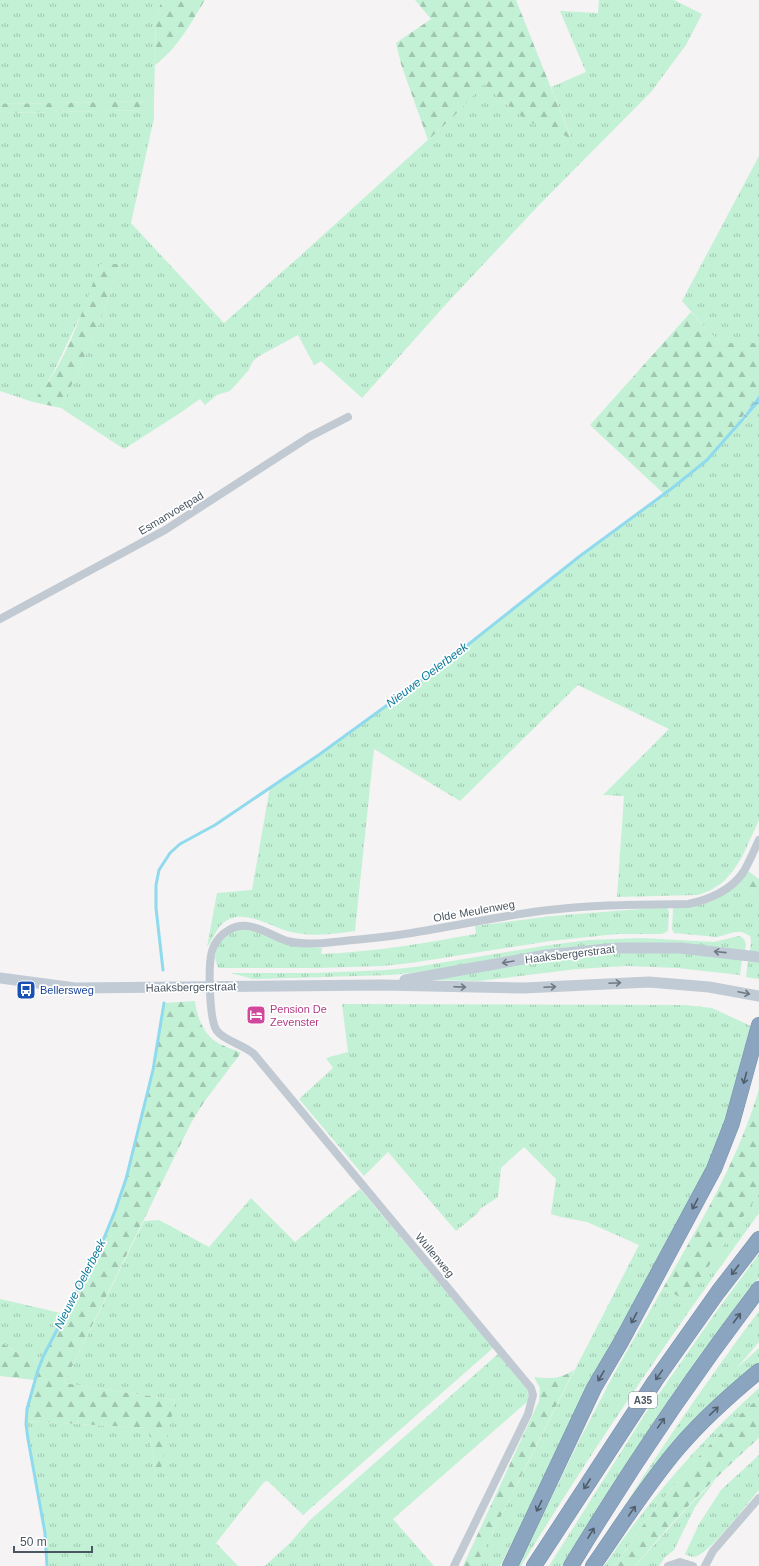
<svg xmlns="http://www.w3.org/2000/svg" width="759" height="1566" viewBox="0 0 759 1566" font-family="Helvetica,sans-serif">
<defs>
<pattern id="grass-tufts" width="24" height="20" patternUnits="userSpaceOnUse"><rect width="24" height="20" fill="#c3f1d5"/><path d="M3 7l-1-3M5 7V3M7 7l1-3M15 17l-1-3M17 17v-4M19 17l1-3" fill="none" stroke="#a0c6b0"/></pattern>
<pattern id="forest-firs" width="22" height="20" patternUnits="userSpaceOnUse"><rect width="22" height="20" fill="#c3f1d5"/><path d="M5 1l3.5 6h-7zM16 11l3.5 6h-7z" fill="#a0c6b0"/></pattern>
<pattern id="water-waves" width="16" height="10" patternUnits="userSpaceOnUse"><rect width="16" height="10" fill="#90daee"/><path d="M0 5q4-4 8 0t8 0" fill="none" stroke="#78b4c4"/></pattern>
</defs>
<rect width="100%" height="100%" fill="#f5f3f3"/>
<!-- grass -->
<g fill="url(#grass-tufts)">
<polygon points="0,0 162,0 156,17 154,101 0,104"/>
<polygon points="599,0 674,0 702,14 686,45 651,92 540,204 448,302 362,398 321,361 314,365 298,335 259,356 253,361 248,371 230,391 217,395 205,405 200,399 180,413 124,449 61,408 96,332 120,264 79,319 53,373 42,392 33,402 0,391 0,113 154,110 154,118 131,223 224,323 299,257 453,117 484,83 500,99 511,108 571,137 551,87 586,72 560,11 598,13"/>
<polygon points="759,156 759,343 723,343 711,334 682,301"/>
<path d="M759,403v417l-17,37 -9,14 -10,11 -12,8 -13,5 -81,2 7,-101 -21,-1 66,-66 -91,-44 -118,116 -86,-52 -19,182c-20,3 -43,6 -64,1 -21,-5 -52,-28 -71,-6 -5,6 -8,15 -13,21l10,-54 35,-3 18,-103 50,-33 121,-88 139,-110 91,-67 36,-29z"/>
<path d="M739,883l20,17v51l-9,1 1,-12 -1,-4 -8,-4h-7l-18,5 -43,-4 -2,-4 1,-20 2,-2c29,0 42,-5 64,-24z"/>
<path d="M666,907l3,4 -1,20 -6,3h-45l-67,7 -139,22 -29,3 -64,2h-100l-3,-10 3,-16 4,-5 18,-9 14,3 39,15 29,2 -1,6c53,-2 104,-11 155,-20l-1,-8 77,-10z"/>
<path d="M739,936c8,3 7,8 6,16l-63,-7 -291,30 -138,4 -22,-6h85l71,-3 28,-3 135,-22 39,-5 53,-2 72,4z"/>
<polygon points="677,952 742,959 740,975 677,968 627,966 577,969 479,981 436,980 435,977 576,954"/>
<polygon points="748,960 759,962 759,979 746,977"/>
<polygon points="342,1004 685,1005 712,1008 751,1026 737,1089 725,1124 701,1180 500,1566 476,1566 564,1391 639,1245 587,1222 561,1217 551,1214 556,1179 524,1147 501,1168 498,1197 480,1209 478,1213 456,1231 388,1152 364,1176 299,1099 333,1068 326,1058 348,1052"/>
<polygon points="360,1189 493,1348 303,1515 271,1484 267,1481 264,1482 216,1543 238,1566 47,1566 45,1533 34,1475 26,1421 148,1428 156,1472 175,1400 64,1383 144,1221 159,1220 209,1247 251,1198 295,1242"/>
<path d="M759,1194v19c-83,115 -164,232 -238,353h-3l62,-127 35,-67 48,-84 22,12z"/>
<polygon points="759,1254 759,1278 713,1340 565,1566 549,1566 645,1414 716,1312"/>
<polygon points="0,1299 65,1314 38,1370 21,1355 0,1342"/>
<path d="M759,1311v31l-22,26 22,-20v17l-153,170c48,-77 99,-152 153,-224z"/>
<polygon points="498,1354 526,1388 529,1393 528,1401 393,1519 434,1566 263,1566 266,1565 291,1542 309,1521"/>
<path d="M759,1388v10c-57,48 -103,107 -145,168h-10c45,-66 96,-125 155,-178z"/>
<path d="M759,1455v35c-12,14 -48,61 -62,66 -4,2 -8,0 -12,-2l14,-30 22,-34z"/>
<polygon points="716,1479 695,1507 674,1550 665,1557 659,1566 635,1566 686,1509"/>
</g>
<!-- forest -->
<g fill="url(#forest-firs)">
<path d="M162,0h43c-15,24 -27,48 -50,65l1,-48z"/>
<polygon points="415,0 516,0 571,138 528,121 500,99 484,84 453,117 428,140 401,64 396,43 431,19"/>
<polygon points="154,101 154,110 0,113 0,104"/>
<path d="M100,264h20l-24,68 -35,76 -28,-6c33,-37 50,-93 67,-138z"/>
<polygon points="691,312 711,334 723,343 759,343 759,395 740,420 740,422 707,460 664,494 590,425"/>
<polygon points="748,871 759,879 759,900 739,883"/>
<path d="M195,1001c2,17 9,35 25,43 7,4 14,5 21,9l-37,49 -13,21 -127,260 111,17 -15,74 -4,-2 -8,-44 -122,-7 1,-12 7,-29 -34,-4v-34l21,13 17,14 5,-12 48,-92 24,-54 20,-66 18,-75 11,-67z"/>
<path d="M759,1089v105l-74,106 -22,-12c37,-64 75,-127 96,-199z"/>
<path d="M574,1370l-98,196h-13l76,-165 1,-13 -6,-11c17,2 26,2 40,-7z"/>
<path d="M759,1398v40c-44,39 -87,83 -124,128h-21c42,-61 88,-120 145,-168z"/>
</g>
<!-- water -->
<polygon fill="url(#water-waves)" points="759,395 759,403 742,422 740,422 740,421"/>
<g fill="none" stroke-linecap="round" stroke-linejoin="round">
<!-- stream -->
<g stroke="#90daee" stroke-width="3">
<polyline points="163,970 156,908 156,885 159,870 170,853 180,844 215,825 320,754 441,666 580,556 671,489 707,460 742,420"/>
<polyline points="47,1566 45,1533 28,1439 26,1424 27,1409 38,1370 43,1357 104,1238 115,1211 126,1179 153,1070 164,1003"/>
</g>
<defs>
<g id="highway">
<polyline points="510,1566 594,1388 621,1342 714,1169 732,1123 759,1025"/>
<polyline points="534,1566 655,1381 718,1292 759,1239"/>
<path d="M571,1566c58,-96 120,-188 188,-277"/>
<path d="M593,1566c28,-40 55,-83 86,-119 24,-28 52,-53 80,-76"/>
</g>
</defs>
<!-- highway casing -->
<use href="#highway" stroke="#7690ad" stroke-width="16"/>
<!-- street -->
<g stroke="#c1cad2" stroke-width="8">
<polyline points="0,619 165,530 309,437 348,417"/>
<path d="M454,1566l74,-152 5,-19 -2,-7 -277,-334c-12,-10 -29,-13 -37,-23 -8,-11 -9,-66 -5,-80 2,-8 9,-17 17,-21 19,-12 40,5 58,11 16,4 31,3 47,1 28,-3 55,-5 83,-10 44,-7 88,-17 132,-22 46,-6 93,-5 139,-6 21,-4 44,-14 56,-33 6,-10 10,-21 15,-31"/>
<polyline points="668,1566 680,1562 693,1566"/>
<polyline points="705,1566 713,1551 759,1498"/>
</g>
<!-- secondary -->
<g stroke="#c1cbd6" stroke-width="11">
<polyline points="0,978 75,988 382,985 524,988 649,982 709,987 759,996"/>
<polyline points="405,980 546,955 617,948 680,948 759,957"/>
</g>
<!-- highway -->
<use href="#highway" stroke="#8ba5c1" stroke-width="15"/>
</g>
<!-- one-way arrows -->
<defs><path id="oneway-shaft" d="M-6 0H5M1.5-3L5.5 0L1.5 3" fill="none" stroke-width="1.6" stroke-linecap="round" stroke-linejoin="round"/></defs>
<g stroke="#6e7984">
<use href="#oneway-shaft" transform="translate(720 952) rotate(-174)"/>
<use href="#oneway-shaft" transform="translate(508 962) rotate(170)"/>
<use href="#oneway-shaft" transform="translate(615 983) rotate(-3)"/>
<use href="#oneway-shaft" transform="translate(460 987) rotate(2)"/>
<use href="#oneway-shaft" transform="translate(550 987) rotate(-3)"/>
<use href="#oneway-shaft" transform="translate(744 993) rotate(12)"/>
</g>
<g stroke="#505e6b">
<use href="#oneway-shaft" transform="translate(745 1078) rotate(105)"/>
<use href="#oneway-shaft" transform="translate(695 1204) rotate(118)"/>
<use href="#oneway-shaft" transform="translate(735 1270) rotate(127)"/>
<use href="#oneway-shaft" transform="translate(634 1318) rotate(118)"/>
<use href="#oneway-shaft" transform="translate(737 1318) rotate(-53)"/>
<use href="#oneway-shaft" transform="translate(659 1375) rotate(125)"/>
<use href="#oneway-shaft" transform="translate(601 1376) rotate(121)"/>
<use href="#oneway-shaft" transform="translate(714 1411) rotate(-44)"/>
<use href="#oneway-shaft" transform="translate(661 1423) rotate(-55)"/>
<use href="#oneway-shaft" transform="translate(587 1484) rotate(123)"/>
<use href="#oneway-shaft" transform="translate(539 1506) rotate(116)"/>
<use href="#oneway-shaft" transform="translate(632 1511) rotate(-55)"/>
<use href="#oneway-shaft" transform="translate(591 1533) rotate(-58)"/>
</g>
<!-- icons -->
<defs>
<symbol id="bus-square" viewBox="-11 -11 22 22"><rect x="-9" y="-9" width="18" height="18" rx="4" fill="#1a4fb4" stroke="#fff"/><path d="M-5-6H5V4H4V6H2V4H-2V6H-4V4H-5ZM-3.5-4V0h7V-4ZM-3.5 1.2v1.5H-2V1.2ZM2 1.2v1.5H3.5V1.2Z" fill="#fff"/></symbol>
<symbol id="hotel-square" viewBox="-11 -11 22 22"><rect x="-9" y="-9" width="18" height="18" rx="4" fill="#d1479c" stroke="#fff"/><path d="M-6-4.5h1.5V1H6V5H4.5V3h-9V5H-6ZM-4 0a1.8 1.8 0 1 1 3.6 0ZM.5 0V-2.5h3Q6-2.5 6 0Z" fill="#fff"/></symbol>
</defs>
<g fill-rule="evenodd">
<use href="#bus-square" x="15" y="979" width="22" height="22"/>
<use href="#hotel-square" x="245" y="1004" width="22" height="22"/>
</g>
<g text-anchor="middle" stroke-width="3.5" stroke-linejoin="round" paint-order="stroke">
<!-- shield labels -->
<rect fill="#fff" stroke="#808990" stroke-width="1" x="629" y="1392" width="28" height="16" rx="3"/>
<g font-size="10" font-weight="bold" fill="#4a5661">
<text x="643" y="1404">A35</text>
</g>
<!-- street labels -->
<g font-size="11" fill="#4a5661" stroke="#fff">
<text transform="translate(171 513) rotate(-31)" y="4">Esmanvoetpad</text>
<text transform="translate(474 911) rotate(-10)" y="4">Olde Meulenweg</text>
<text transform="translate(570 954) rotate(-7)" y="4">Haaksbergerstraat</text>
<text transform="translate(191 987) rotate(-1)" y="4">Haaksbergerstraat</text>
<text transform="translate(435 1255) rotate(50)" y="4">Wullenweg</text>
</g>
<!-- transit labels -->
<g font-size="11" fill="#164399" stroke="#fff" text-anchor="start">
<text x="40" y="994">Bellersweg</text>
</g>
<!-- hotel labels -->
<g font-size="11" fill="#b23c85" stroke="#fff" text-anchor="start">
<text x="270" y="1013">Pension De<tspan x="270" dy="13">Zevenster</tspan></text>
</g>
<!-- water labels -->
<g font-size="12" font-style="italic" fill="#0c7c9b" stroke="#fff">
<text transform="translate(427 675) rotate(-37)" y="4">Nieuwe Oelerbeek</text>
<text transform="translate(80 1284) rotate(-63)" y="4">Nieuwe Oelerbeek</text>
</g>
</g>
<!-- scale -->
<path d="M14 1546v6h78v-6" fill="none" stroke="#4a5661" stroke-width="2"/>
<text x="20" y="1546" font-size="12" fill="#4a5661" stroke="#ffffff" stroke-width="3" paint-order="stroke">50 m</text>
</svg>
